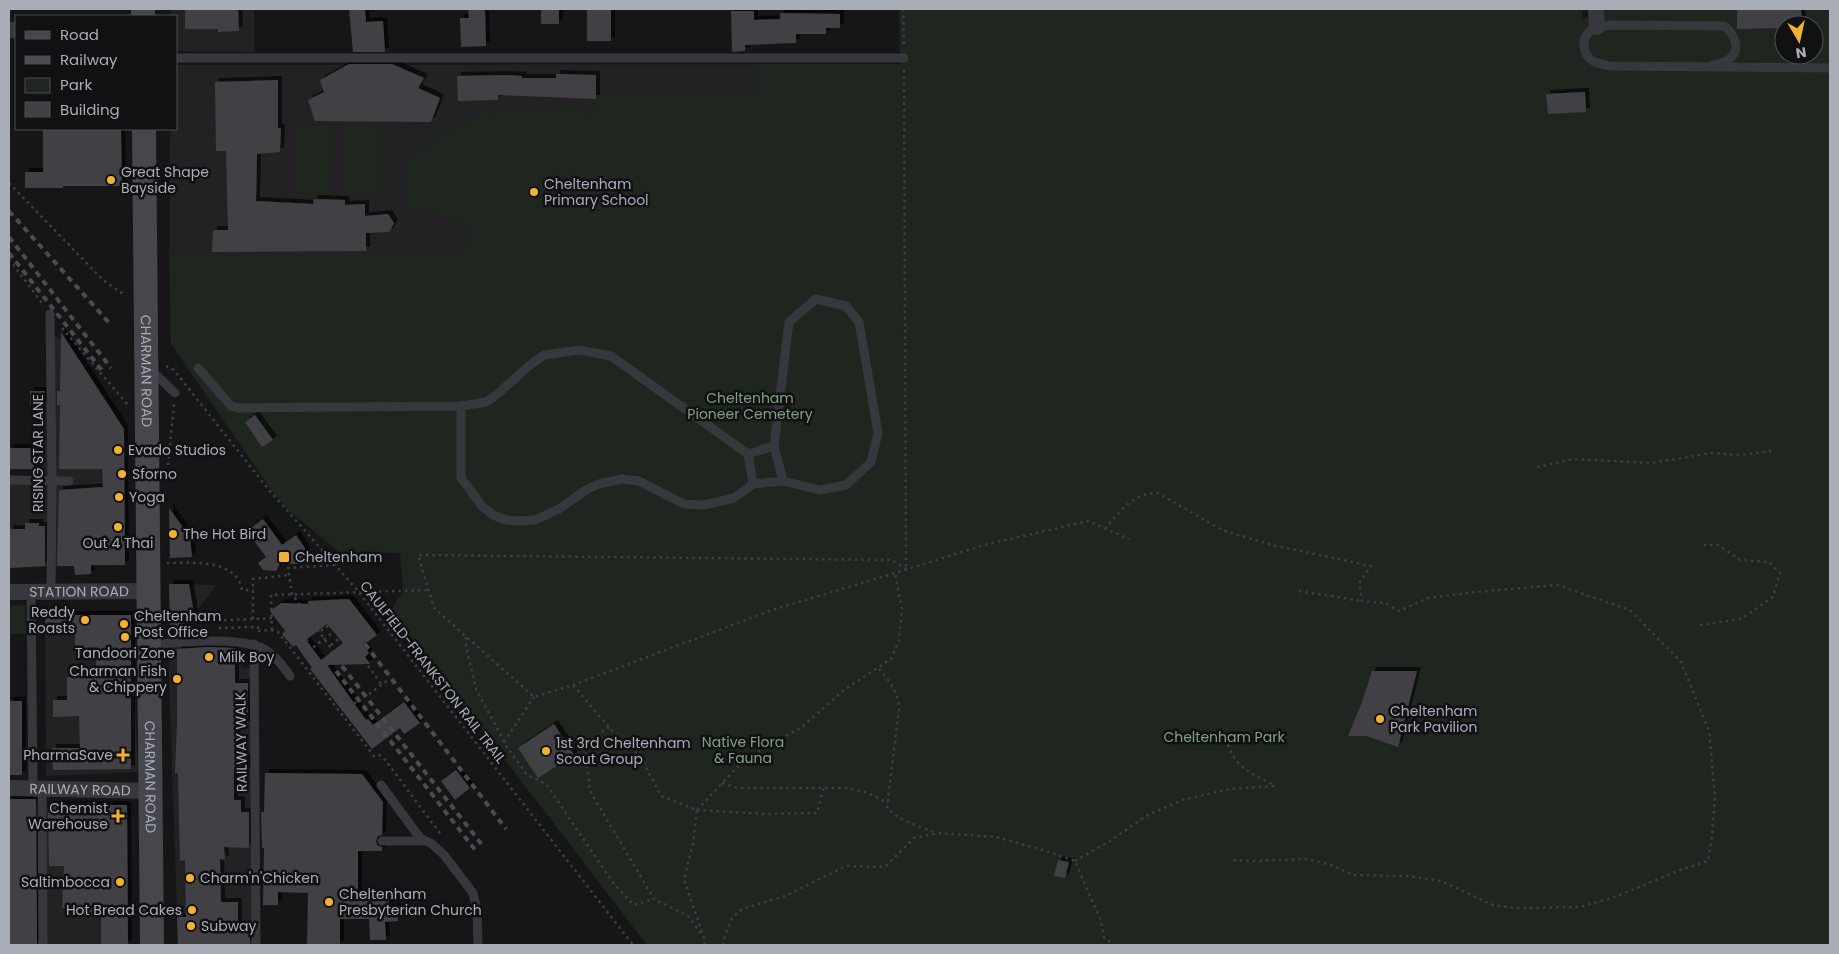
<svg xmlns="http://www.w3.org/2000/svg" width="1839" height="954" viewBox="0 0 1839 954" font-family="Poppins,sans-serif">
<defs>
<filter id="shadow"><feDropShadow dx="4" dy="-4" stdDeviation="0" flood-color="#0009"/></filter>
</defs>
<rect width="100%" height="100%" fill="#161618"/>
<!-- built -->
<g fill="#222225">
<polygon points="171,9 254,9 255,52 176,51 176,16 171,16"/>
<polygon points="900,64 465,256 169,256 170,129 176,129 176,66 178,65"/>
<polygon points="51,333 68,344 124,468 125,565 9,568 9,484 50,483 41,470"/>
<polygon points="169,584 217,585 194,614 179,628 170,628"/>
<polygon points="45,615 131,615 138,772 46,776"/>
<polygon points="168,645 241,645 242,668 252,668 254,945 178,945"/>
<polygon points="44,805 127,805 128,945 46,945"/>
</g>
<!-- green -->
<g fill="#1e261f" fill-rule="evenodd">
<path d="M899,9h683l1,10 23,-9 224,-1v936h-1183l-256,-334 12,-21 -3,-37 -61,-1 -53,-44 -12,-14 -103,-150 -2,-88h296l6,-26 -14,-12 -48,-9 -4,-12 1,-37 74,-46 100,-8 11,19 7,-34h158l1,-27h143zM1784,25h30v30h-30z"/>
<polygon points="297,127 332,127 330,197 296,197"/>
<rect x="346" y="127" width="34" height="68"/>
<polygon points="25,605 26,634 9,634 9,606"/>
</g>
<!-- building -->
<g fill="#404145" fill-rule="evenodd" filter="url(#shadow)">
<polygon points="185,9 238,9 239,31 218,32 218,29 185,29"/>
<polygon points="349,9 365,9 366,22 383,21 385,52 353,52"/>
<polygon points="468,9 485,9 486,46 461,47 460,18 469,18"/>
<rect x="541" y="9" width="18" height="15"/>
<rect x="587" y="9" width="24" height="32"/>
<polygon points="1737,9 1801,9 1802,25 1784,25 1784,28 1737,29"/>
<polygon points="731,11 754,11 754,20 780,19 780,13 840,14 840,28 826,28 826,34 796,34 796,43 745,45 745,51 732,52"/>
<polygon points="349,64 392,64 424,78 418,88 440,98 431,122 315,121 308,100 324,92 320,80"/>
<polygon points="556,74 596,75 596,99 498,95 498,100 458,101 457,76 506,75 522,76 522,78 556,78"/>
<polygon points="278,80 278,128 281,128 280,152 257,154 256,201 313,204 314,199 345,200 345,205 365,204 365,216 388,214 394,223 389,232 366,233 366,251 212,252 213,230 228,230 226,151 216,151 215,82"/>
<polygon points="1585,92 1586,112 1548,114 1546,94"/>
<polygon points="43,129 121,129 122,186 63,186 63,188 25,188 25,172 43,172"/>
<polygon points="61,332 124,429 125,565 91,565 91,574 75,575 74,566 57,566 59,490 103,487 102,469 59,469 60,405 57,405 57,391 60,391"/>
<rect x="30" y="391" width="15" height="14"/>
<polygon points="255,415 273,440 262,447 245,422"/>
<polygon points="9,448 37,448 37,460 34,461 34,469 9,469"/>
<polygon points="169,508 190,537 192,557 170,558"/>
<polygon points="263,519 282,545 296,535 305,548 305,564 280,564 276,571 263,570 258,563 266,557 247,531"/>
<polygon points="25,523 39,523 39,526 45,526 45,566 9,568 9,529 25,529"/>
<polygon points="169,584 189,584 194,614 179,628 170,628"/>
<path d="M349,599l28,36 -14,10 6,8 -4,4 5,7 -43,1 39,55 2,-1 5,6 31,-23 16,21 -16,11 -4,-6 -28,21 -62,-80 2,-1 -16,-23 -3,2 -11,-13 3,-3 -15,-20 11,-8 27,1v-3zM327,624l16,19 -22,17 -15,-20z"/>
<polygon points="45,615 131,615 131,769 53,770 52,748 80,748 79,716 53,717 53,700 67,700 67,677 96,678 96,653 75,653 75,631 46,632"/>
<polygon points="208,647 235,648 235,683 248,683 248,725 236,725 237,757 248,757 248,772 234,772 234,800 241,800 241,812 249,812 249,848 224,847 225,860 220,859 221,902 238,902 238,929 250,929 250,945 178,945 177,917 186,917 185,860 180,861 178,773 175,773 177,726 177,649"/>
<polygon points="1372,671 1417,671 1398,747 1367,736 1348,736 1362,702"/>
<rect x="9" y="701" width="13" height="74"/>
<polygon points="554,724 574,755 538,778 518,748"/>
<polygon points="456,770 470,788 455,800 441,781"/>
<polygon points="265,773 362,774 383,802 382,835 378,836 376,841 377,845 382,847 382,851 358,851 358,894 389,894 389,908 397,907 398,921 385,922 386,940 370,940 369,919 340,919 340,945 307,945 308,893 278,892 278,905 263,905 264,848 262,848 261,812 264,812"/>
<polygon points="9,799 36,799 37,945 9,945"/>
<polygon points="48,805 127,805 128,945 101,945 101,916 76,915 76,908 62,908 64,866 49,866"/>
<polygon points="1058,860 1069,862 1065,878 1054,876"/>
</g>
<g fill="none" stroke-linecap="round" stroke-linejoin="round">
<!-- path -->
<g stroke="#3d3f44" stroke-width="2.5" stroke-dasharray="2.5 4" stroke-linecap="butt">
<polyline points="903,9 904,47"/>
<polyline points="904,70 906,569"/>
<polyline points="9,183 103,280 126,296"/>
<polyline points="9,259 44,306"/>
<polyline points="62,328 128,405"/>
<polyline points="166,366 174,370 269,490 358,591 633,945"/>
<polyline points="168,465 174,404"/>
<polyline points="1537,467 1573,459 1651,463 1712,453 1740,455 1772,451"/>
<path d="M1105,529c15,-18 28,-36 53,-36l64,37 50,15 99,21 -12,17 3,18 23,2 14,8 29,-13 47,-6 82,-7 73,25 51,52 28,69 6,66 -3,40 -4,24 -28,9 -68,28 -33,9 -63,1 -23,-3 -52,-24 -33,-5 -55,-1 -21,-10 -26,-6 -55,2 -22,-1"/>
<path d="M167,563c23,0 70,-5 75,27h11"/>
<polyline points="335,565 288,568 292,594 338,658"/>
<polyline points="1299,591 1362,601"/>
<polyline points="253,619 253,579 289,575"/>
<polyline points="220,620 220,628 258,627 258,633"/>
<polyline points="333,621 344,635"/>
<polyline points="1700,625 1741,619 1773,597 1780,573 1769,562 1740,560 1718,545 1701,545"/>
<polyline points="272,630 271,595 428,590"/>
<polyline points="183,631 190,622 272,618"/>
<polyline points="258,631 272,630 278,632 374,756 379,755 383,757 442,836"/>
<polyline points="321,631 340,617"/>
<polyline points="466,637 466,646 476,689 507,747 527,775 546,784 614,884 634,905 654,899"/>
<polyline points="308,640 302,644 313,658 318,654"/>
<polyline points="331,645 350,630"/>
<polyline points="308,651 339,628"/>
<path d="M879,669c10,11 20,25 20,40l-12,98c10,14 35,20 50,26"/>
<polyline points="573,685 772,610 895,573 984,545 1088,521 1129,539"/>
<polyline points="369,694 388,680"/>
<polyline points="356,702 351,706 322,669 354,646 381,684"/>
<polyline points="609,727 584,744 590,791 654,899 688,916 702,935"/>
<path d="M1224,732c9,34 20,38 50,53"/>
<polyline points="504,742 534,697"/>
<polyline points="722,783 738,788 848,788 868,793 888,803"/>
<polyline points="697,810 743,761 802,727 844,690 891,659 899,641 902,609 895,573"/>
<polyline points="697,810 765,814 817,813 824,787"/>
<polyline points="1075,861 1110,841 1146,816 1182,800 1230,789 1275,786"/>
<polyline points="705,945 704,938 684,880 693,843 697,810 661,796 641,758 614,733 573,685 534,697 434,608 418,555 892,560 906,569"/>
<polyline points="723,945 725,935 732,918 742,909 785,896 846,866 885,867 914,838 938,833 996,837 1046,851 1075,861 1101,921 1104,937 1114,945"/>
</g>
<!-- service -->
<g stroke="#37383d" stroke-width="9">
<polyline points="176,58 904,58"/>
<path d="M1713,65c4,-1 11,-2 15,-5 14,-9 7,-26 -4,-34l-115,-1c-7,1 -14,2 -19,6 -10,9 -7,26 5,31 5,2 11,3 16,4l219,2"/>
<polyline points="50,314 52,480 51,591"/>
<polyline points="198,368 231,406 239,408 461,406 486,402 494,397 530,365 544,355 579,350 611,356 748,454 774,446 789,322 816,299 846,306 859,322 878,433 871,462 846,485 820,490 783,481 753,484 734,498 704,505 684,504 639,481 622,479 599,484 586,490 559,509 535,520 520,521 506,520 493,515 482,506 461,478 461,406"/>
<polyline points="151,370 175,393"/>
<polyline points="774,446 783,481"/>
<polyline points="748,454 753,484"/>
<polyline points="9,480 69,481"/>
<polyline points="31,591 33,788"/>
<polyline points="254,644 256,945"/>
<path d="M149,645c28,-3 91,-9 115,4 11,6 19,17 26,27"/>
<polyline points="381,785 420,838 432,844 444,855 473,893 477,911 478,945"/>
<polyline points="42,788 43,945"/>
<polyline points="382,841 424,841"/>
</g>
<!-- minor -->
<g stroke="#37383d" stroke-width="16">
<polyline points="1596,9 1597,27"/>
<polyline points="9,30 16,30"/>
<path id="s1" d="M9,592l139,-1"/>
<path id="s2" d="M9,788l142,3"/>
</g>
<!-- secondary -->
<g stroke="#45474d" stroke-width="24">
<polyline points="143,9 143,16"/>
<path id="s3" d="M144,129l8,816"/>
</g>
<!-- rail -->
<g stroke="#4a4c52" stroke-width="4" stroke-dasharray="6 5" stroke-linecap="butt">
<polyline points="9,211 111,325"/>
<polyline points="9,237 111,368"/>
<polyline points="9,253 104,373"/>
<polyline points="365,644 506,829"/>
<polyline points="342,666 483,846"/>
<polyline points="336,671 476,851"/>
</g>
</g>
<!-- markers -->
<g fill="#f2b134" stroke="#111113" stroke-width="2">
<circle cx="111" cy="180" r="5"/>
<circle cx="534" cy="192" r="5"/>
<circle cx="118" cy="450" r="5"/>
<circle cx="122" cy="474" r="5"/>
<circle cx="119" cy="497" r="5"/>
<circle cx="118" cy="527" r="5"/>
<circle cx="173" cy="534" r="5"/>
<rect x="278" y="551" width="12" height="12" rx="2.5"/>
<circle cx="85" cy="620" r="5"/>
<circle cx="124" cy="624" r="5"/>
<circle cx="125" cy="637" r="5"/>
<circle cx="209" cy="657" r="5"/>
<circle cx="177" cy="679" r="5"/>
<circle cx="1380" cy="719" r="5"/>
<circle cx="546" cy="751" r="5"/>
<path d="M120.5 747.5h5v5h5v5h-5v5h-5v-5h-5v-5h5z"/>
<path d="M115.5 808.5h5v5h5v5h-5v5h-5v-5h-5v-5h5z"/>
<circle cx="190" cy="878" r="5"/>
<circle cx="120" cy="882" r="5"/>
<circle cx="329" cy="902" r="5"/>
<circle cx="192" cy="910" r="5"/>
<circle cx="191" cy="926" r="5"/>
</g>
<g text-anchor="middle" stroke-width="5" stroke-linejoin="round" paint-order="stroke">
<!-- poi labels -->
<g font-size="14" fill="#a8adb8" stroke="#111113" text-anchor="start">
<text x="121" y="177">Great Shape<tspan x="121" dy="16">Bayside</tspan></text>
<text x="544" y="189">Cheltenham<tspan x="544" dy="16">Primary School</tspan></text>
<text x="128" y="455">Evado Studios</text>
<text x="132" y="479">Sforno</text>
<text x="129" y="502">Yoga</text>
<text x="183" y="539">The Hot Bird</text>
<text x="118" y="548" text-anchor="middle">Out 4 Thai</text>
<text x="295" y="562">Cheltenham</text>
<text x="75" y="617" text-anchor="end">Reddy<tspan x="75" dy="16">Roasts</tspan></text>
<text x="134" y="621">Cheltenham<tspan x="134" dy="16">Post Office</tspan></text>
<text x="125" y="658" text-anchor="middle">Tandoori Zone</text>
<text x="219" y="662">Milk Boy</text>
<text x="167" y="676" text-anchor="end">Charman Fish<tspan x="167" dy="16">&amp; Chippery</tspan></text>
<text x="1390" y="716">Cheltenham<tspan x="1390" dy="16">Park Pavilion</tspan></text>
<text x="556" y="748">1st 3rd Cheltenham<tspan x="556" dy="16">Scout Group</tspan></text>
<text x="113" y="760" text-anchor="end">PharmaSave</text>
<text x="108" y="813" text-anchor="end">Chemist<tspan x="108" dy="16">Warehouse</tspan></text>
<text x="200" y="883">Charm'n'Chicken</text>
<text x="110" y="887" text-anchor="end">Saltimbocca</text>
<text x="339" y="899">Cheltenham<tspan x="339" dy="16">Presbyterian Church</tspan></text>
<text x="182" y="915" text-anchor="end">Hot Bread Cakes</text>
<text x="201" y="931">Subway</text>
</g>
<!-- street labels -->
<g font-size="14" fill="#a8adb8" stroke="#111113">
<text dy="5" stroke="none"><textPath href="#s3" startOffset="242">CHARMAN ROAD</textPath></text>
<text transform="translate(38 453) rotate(-90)" y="5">RISING STAR LANE</text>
<text dy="5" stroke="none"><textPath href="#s1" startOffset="70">STATION ROAD</textPath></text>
<text transform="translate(433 672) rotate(52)" y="5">CAULFIELD-FRANKSTON RAIL TRAIL</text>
<text transform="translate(241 742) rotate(-91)" y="5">RAILWAY WALK</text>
<text dy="5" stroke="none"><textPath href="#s3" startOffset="648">CHARMAN ROAD</textPath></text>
<text dy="5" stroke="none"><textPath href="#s2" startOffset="71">RAILWAY ROAD</textPath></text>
</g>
<!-- park labels -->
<g font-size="14" fill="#7fa381" stroke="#111113">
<text x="750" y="403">Cheltenham<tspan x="750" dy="16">Pioneer Cemetery</tspan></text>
<text x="1224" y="742">Cheltenham Park</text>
<text x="743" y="747">Native Flora<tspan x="743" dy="16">&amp; Fauna</tspan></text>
</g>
</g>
<!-- border -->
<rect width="1839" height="954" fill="none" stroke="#a8adb8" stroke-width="20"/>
<!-- legend -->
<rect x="15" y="15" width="162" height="115" fill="#111113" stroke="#4d4f55"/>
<rect x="25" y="31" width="25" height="8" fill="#45474d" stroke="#4d4f55"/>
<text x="60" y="40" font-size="15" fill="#a8adb8">Road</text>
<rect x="25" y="56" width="25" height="8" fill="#4a4c52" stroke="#4d4f55"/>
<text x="60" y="65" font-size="15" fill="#a8adb8">Railway</text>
<rect x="25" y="78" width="25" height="15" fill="#1e261f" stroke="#4d4f55"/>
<text x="60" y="90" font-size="15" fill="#a8adb8">Park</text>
<rect x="25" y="102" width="25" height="15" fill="#404145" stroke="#4d4f55"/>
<text x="60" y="115" font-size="15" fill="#a8adb8">Building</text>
<!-- north arrow -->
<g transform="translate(1799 40) rotate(171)"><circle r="24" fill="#111113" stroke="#4d4f55"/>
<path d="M0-4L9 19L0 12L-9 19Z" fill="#f2b134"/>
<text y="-8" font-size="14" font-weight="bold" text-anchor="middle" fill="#a8adb8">N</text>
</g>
</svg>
